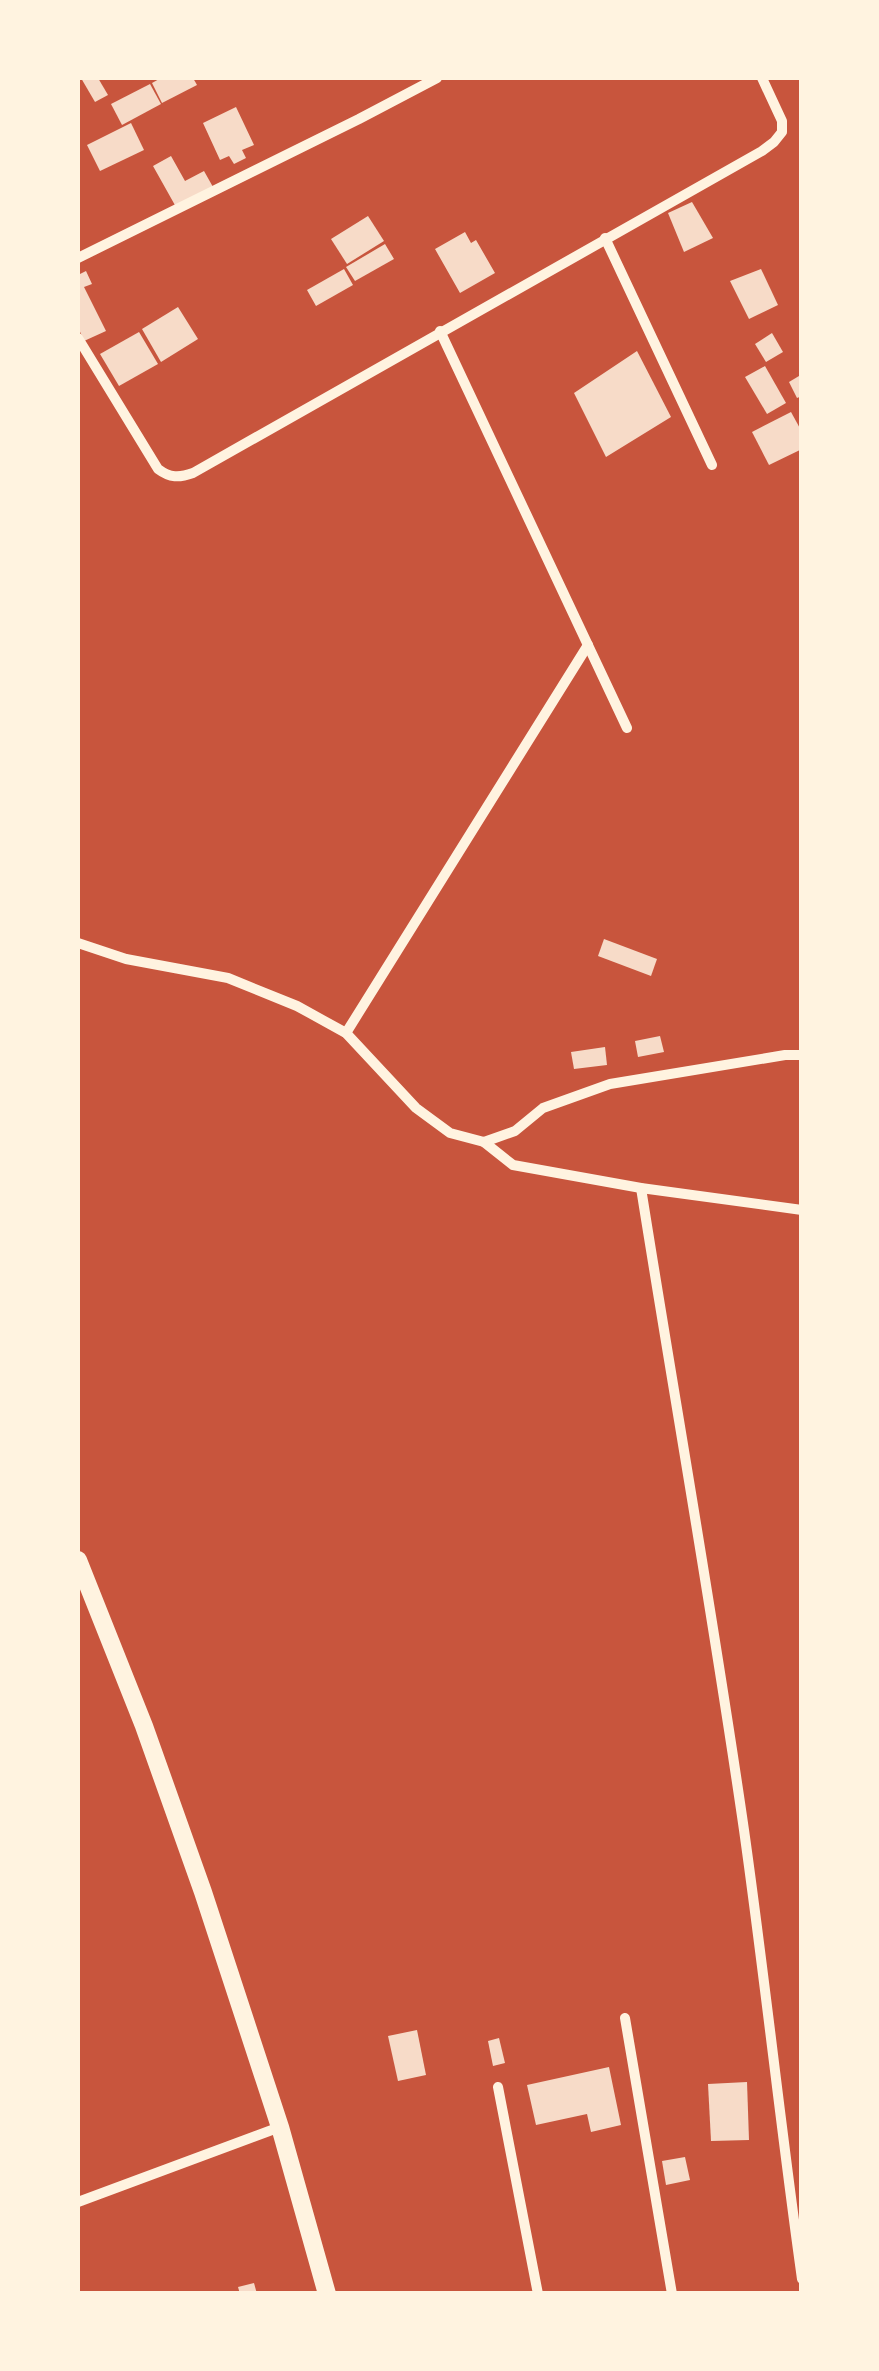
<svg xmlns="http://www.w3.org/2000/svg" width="879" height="2371" viewBox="0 0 879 2371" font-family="Rubik,sans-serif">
<rect width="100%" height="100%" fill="#c8553d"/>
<!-- building -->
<g fill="#f7dbc8">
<polygon points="81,78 98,78 108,95 95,102"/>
<polygon points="161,78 193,78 197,85 162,103 152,83"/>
<polygon points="150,84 161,104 122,125 111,104"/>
<polygon points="236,107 254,145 242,150 246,158 234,164 229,156 220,160 203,123"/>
<polygon points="131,123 144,150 100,171 87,145"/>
<polygon points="171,156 185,181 204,171 213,187 176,207 153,166"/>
<polygon points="692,202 713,238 684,252 668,213"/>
<polygon points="368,216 384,241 347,264 331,239"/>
<polygon points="465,232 471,243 476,240 495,273 460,293 435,249"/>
<polygon points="385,244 394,259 355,281 346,267"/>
<polygon points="344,269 353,285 316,306 307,290"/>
<polygon points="761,269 778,305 749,319 730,281"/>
<polygon points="86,271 92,284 84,287 106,331 84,341 78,327 78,275"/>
<polygon points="178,307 198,339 161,362 142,329"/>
<polygon points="139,332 158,364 119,386 100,354"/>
<polygon points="772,333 783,352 766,362 755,344"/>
<polygon points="637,351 671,417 606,457 574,393"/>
<polygon points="765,366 786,403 767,414 745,377"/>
<polygon points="799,376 802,396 797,398 789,382"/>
<polygon points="791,412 802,432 802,449 769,465 752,432"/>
<polygon points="604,939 657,959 651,976 598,956"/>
<polygon points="660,1036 664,1052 638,1057 635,1041"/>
<polygon points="605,1047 607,1065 574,1069 571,1052"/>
<polygon points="417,2030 426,2075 398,2081 388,2036"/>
<polygon points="499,2038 505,2063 493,2066 488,2041"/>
<polygon points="609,2067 621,2125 591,2132 587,2114 536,2125 527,2085"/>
<polygon points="747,2082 749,2140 711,2141 708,2084"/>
<polygon points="685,2157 690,2180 666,2185 662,2161"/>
<polygon points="254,2283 257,2294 240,2294 238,2287"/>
</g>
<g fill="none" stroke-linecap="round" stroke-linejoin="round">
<!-- minor -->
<g stroke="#fff3e0" stroke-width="10">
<polyline points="605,238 712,465"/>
<polyline points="78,258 359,119 437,78"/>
<polyline points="440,331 627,728"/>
<path d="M78,338l80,131c12,9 21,9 35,4l569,-322 12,-9 8,-10v-11l-20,-43"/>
<polyline points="78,943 126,959 228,978 297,1006 346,1033 416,1108 450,1133 484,1142 515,1131 543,1108 610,1084 785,1055 802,1055"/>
<polyline points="346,1033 588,645"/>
<polyline points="484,1142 513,1165 641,1188 802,1210"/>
<path d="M641,1188c34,214 72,427 103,642 21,149 37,300 58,449"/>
<polyline points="625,2018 672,2294"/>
<polyline points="498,2087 538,2294"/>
<polyline points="78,2202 280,2127"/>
</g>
<!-- primary -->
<polyline stroke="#fff3e0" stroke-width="18" points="78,1560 144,1726 203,1892 280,2127 327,2294"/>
</g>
<!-- border -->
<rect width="879" height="2371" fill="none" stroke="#fff3e0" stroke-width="160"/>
</svg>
